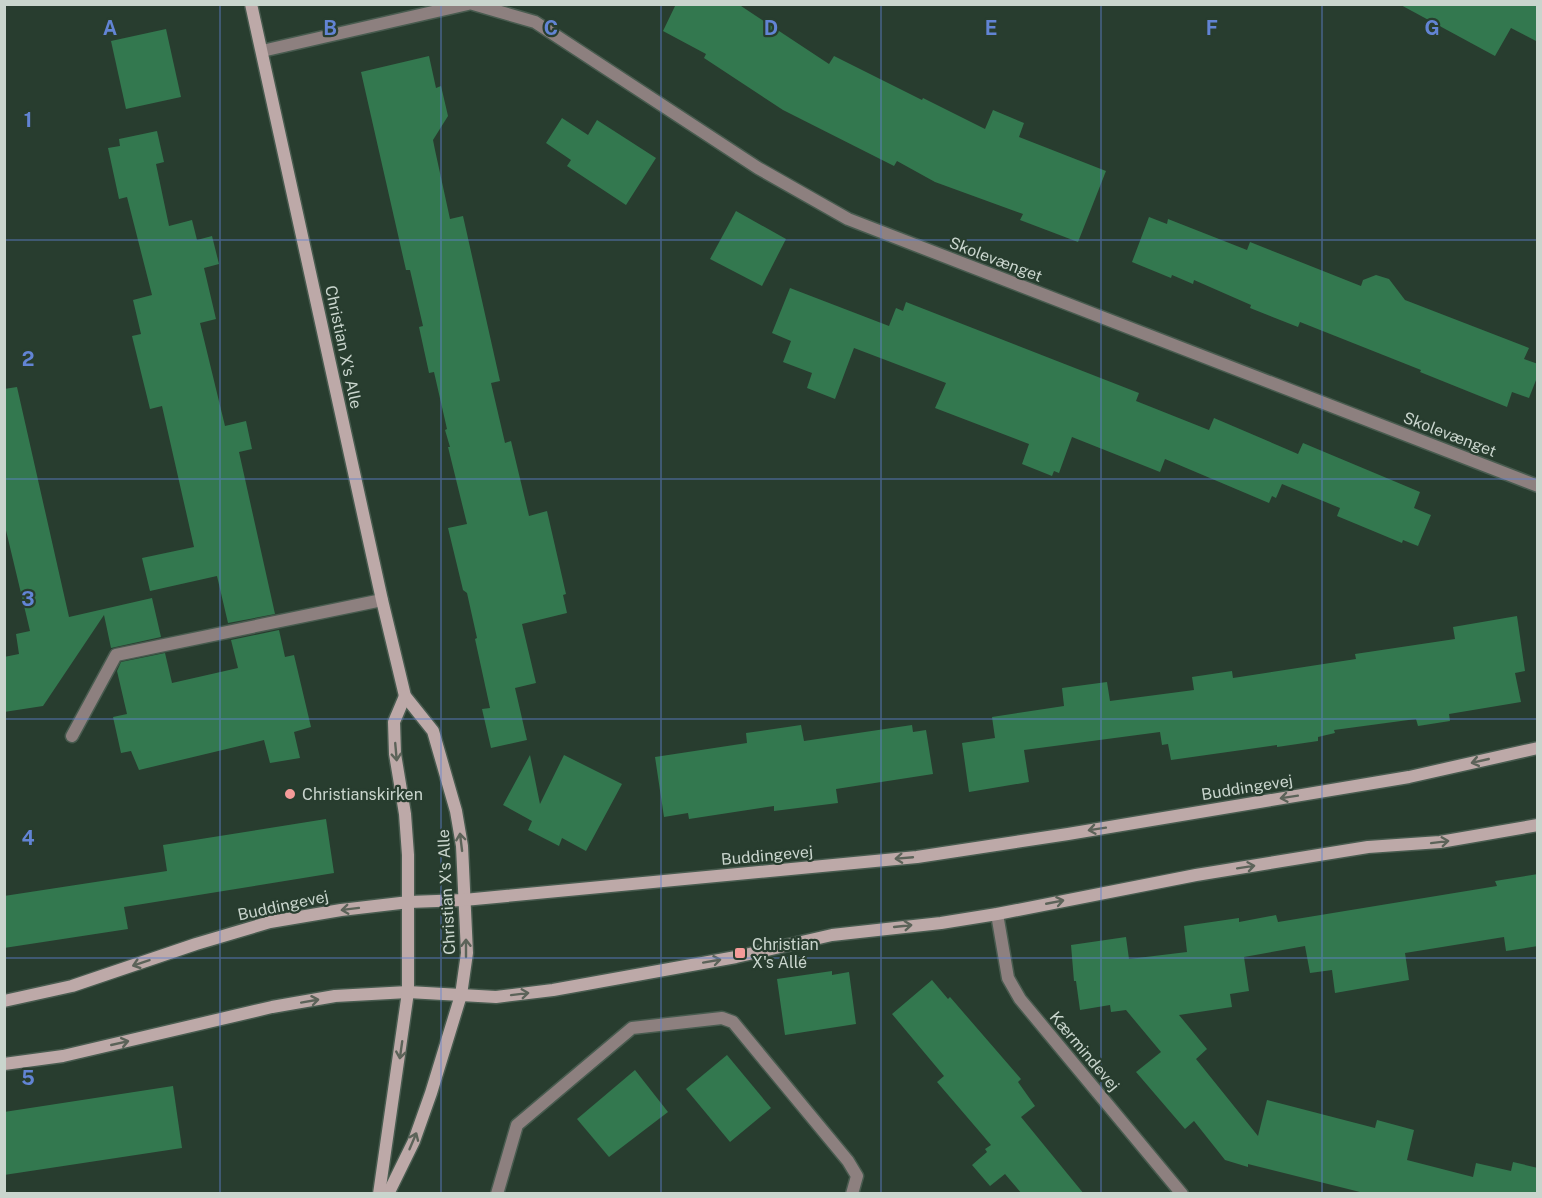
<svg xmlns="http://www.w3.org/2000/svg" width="1542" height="1198" viewBox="0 0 1542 1198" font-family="'Public Sans',sans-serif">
<rect width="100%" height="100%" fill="#283d2f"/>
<!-- building -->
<g fill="#33784f">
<polygon points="676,4 738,4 829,64 834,56 922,100 923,98 985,129 993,110 1024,123 1019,137 1106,171 1078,242 1020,220 1023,214 935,182 897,161 894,166 783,110 704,58 706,54 663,31"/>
<polygon points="1399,4 1538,4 1538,42 1511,28 1495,56"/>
<polygon points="166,29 181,97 126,109 111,41"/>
<polygon points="429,56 436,88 441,86 448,116 433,140 435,150 450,219 463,216 500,381 491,383 505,443 511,441 529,516 547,511 566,594 563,595 567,613 522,624 536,683 515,688 527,740 491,748 482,709 490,708 475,639 477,638 467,593 463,590 448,528 467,524 448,447 450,447 445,430 447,429 434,372 429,373 419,327 423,326 410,270 406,270 361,72"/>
<polygon points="562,118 588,135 597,120 656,158 626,205 567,166 571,160 546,143"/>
<polygon points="157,131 164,162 156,164 169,226 192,220 197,240 212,236 219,264 204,268 216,319 200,323 225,426 246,421 252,449 239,452 275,614 228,623 217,576 150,591 142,558 194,547 162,406 150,409 132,336 141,334 133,300 152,295 127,197 119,199 108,148 120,146 119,139"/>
<polygon points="736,211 786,239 762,286 710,259"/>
<polygon points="1149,217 1167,224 1168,219 1247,250 1250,242 1361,286 1363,280 1376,275 1389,279 1405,300 1529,348 1524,359 1538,364 1538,375 1529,398 1512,392 1507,407 1420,372 1421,370 1300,322 1298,327 1250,308 1251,305 1194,280 1193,284 1172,275 1171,278 1132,262"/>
<polygon points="790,288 889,326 896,308 903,311 906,302 1139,393 1136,401 1209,430 1214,418 1298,454 1303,443 1420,492 1414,508 1431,515 1418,546 1403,540 1402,543 1337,516 1340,508 1282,484 1276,498 1272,496 1269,503 1165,459 1160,472 1072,437 1059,473 1054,471 1052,476 1022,464 1029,444 935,408 946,383 854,348 835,399 807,388 812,373 783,362 791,341 772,333"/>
<polygon points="17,387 69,617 152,598 161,637 111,648 104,615 43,706 4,712 4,657 19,654 16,634 30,631 4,522 4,389"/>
<polygon points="1517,616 1525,671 1515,673 1521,702 1449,714 1450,721 1418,726 1416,719 1334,730 1335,733 1318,737 1318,741 1277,747 1277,745 1171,760 1168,744 1162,745 1160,732 1024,750 1029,782 969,792 962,743 995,738 992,717 1064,706 1062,688 1107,682 1110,701 1194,690 1192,677 1232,671 1233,678 1356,659 1355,654 1455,639 1453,627"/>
<polygon points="279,630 285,657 294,655 311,727 294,732 300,758 270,763 264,740 139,770 131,751 121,753 113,717 127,714 117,671 121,662 165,653 172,683 238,668 231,640"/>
<polygon points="801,725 804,741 912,725 913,732 926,730 933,774 836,789 838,803 774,811 774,806 689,819 688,813 664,817 655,757 747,743 746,733"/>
<polygon points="530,755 540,804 564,755 622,784 586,851 562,838 559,846 528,830 532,821 503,805"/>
<polygon points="326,819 334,873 124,907 128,929 4,948 4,896 167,871 163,845"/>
<polygon points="1538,874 1538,946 1506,951 1504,937 1405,953 1409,980 1335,993 1332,970 1310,973 1305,946 1244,957 1249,991 1230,994 1232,1007 1179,1015 1207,1049 1196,1059 1258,1136 1267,1100 1375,1128 1377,1120 1414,1130 1407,1160 1473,1177 1476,1163 1511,1171 1513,1162 1538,1168 1538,1194 1368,1194 1248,1164 1248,1167 1225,1160 1194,1121 1185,1129 1136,1072 1161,1052 1126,1010 1111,1012 1110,1005 1080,1010 1076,981 1074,981 1071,945 1126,937 1129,959 1187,952 1184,926 1239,918 1239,922 1276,915 1278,922 1497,886 1495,881"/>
<polygon points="832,971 832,975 849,972 856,1024 785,1035 777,979"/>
<polygon points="932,980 948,999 950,997 1021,1079 1018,1082 1035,1106 1021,1117 1084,1194 1022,1194 1005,1174 990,1186 972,1165 987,1152 985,1149 991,1145 937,1082 944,1076 892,1014"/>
<polygon points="727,1055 771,1108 730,1142 686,1089"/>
<polygon points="635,1070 668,1112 609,1157 577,1119"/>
<polygon points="173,1086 182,1148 4,1175 4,1112"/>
</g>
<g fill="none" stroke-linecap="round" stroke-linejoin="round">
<defs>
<g id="lane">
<polyline points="72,736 116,655 382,600"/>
<polyline points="497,1194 517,1125 632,1028 722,1018 733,1022 848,1161 857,1176 852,1194"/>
</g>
<g id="street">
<polyline points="473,4 535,22 758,168 848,219 1538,486"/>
<polyline points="262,51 468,4"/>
<polyline points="997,914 1008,978 1020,999 1182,1194"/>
</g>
<g id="secondary">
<polyline points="251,4 382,600 405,696 433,731 456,811 462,846 467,953 461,995 431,1093 414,1141 388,1194"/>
<polyline points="4,1001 72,986 196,944 270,922 341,910 409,902 464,900 917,857 1068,834 1409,777 1538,748"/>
<polyline points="4,1064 63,1056 272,1007 335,996 408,992 496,997 553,990 736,957 832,935 941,923 997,914 1196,875 1368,847 1440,842 1538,825"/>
<polyline points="379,1194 408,992 408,855 405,814 395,754 394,722 405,696"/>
</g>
</defs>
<!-- lane casing -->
<use href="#lane" stroke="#485b4f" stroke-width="15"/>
<!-- street casing -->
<use href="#street" stroke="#485b4f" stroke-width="15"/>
<!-- secondary casing -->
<use href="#secondary" stroke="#485b4f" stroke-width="15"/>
<!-- lane -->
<use href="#lane" stroke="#8d807f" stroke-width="12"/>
<!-- street -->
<use href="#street" stroke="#8d807f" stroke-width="12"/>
<!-- secondary -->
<use href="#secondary" stroke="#bda9a8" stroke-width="12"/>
</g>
<!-- one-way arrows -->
<defs><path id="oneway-shaft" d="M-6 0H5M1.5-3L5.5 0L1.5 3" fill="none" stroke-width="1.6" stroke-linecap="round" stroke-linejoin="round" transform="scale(1.5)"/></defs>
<g stroke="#5c6359">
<use href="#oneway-shaft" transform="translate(396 752) rotate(85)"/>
<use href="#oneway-shaft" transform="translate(1480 761) rotate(167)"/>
<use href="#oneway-shaft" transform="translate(1289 797) rotate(171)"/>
<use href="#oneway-shaft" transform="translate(1097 829) rotate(171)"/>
<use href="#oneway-shaft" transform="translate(461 842) rotate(-97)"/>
<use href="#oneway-shaft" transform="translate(1440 842) rotate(-7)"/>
<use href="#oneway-shaft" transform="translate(904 858) rotate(175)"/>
<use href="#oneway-shaft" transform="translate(1246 867) rotate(-9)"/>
<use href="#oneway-shaft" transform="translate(1055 902) rotate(-11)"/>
<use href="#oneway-shaft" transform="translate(350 909) rotate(173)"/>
<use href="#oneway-shaft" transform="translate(903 926) rotate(-6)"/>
<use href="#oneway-shaft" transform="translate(466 948) rotate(-90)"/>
<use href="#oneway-shaft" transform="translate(712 961) rotate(-10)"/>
<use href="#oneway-shaft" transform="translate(141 963) rotate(161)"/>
<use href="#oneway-shaft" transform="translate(520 994) rotate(-7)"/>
<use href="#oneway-shaft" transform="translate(310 1001) rotate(-10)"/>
<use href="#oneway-shaft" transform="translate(120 1043) rotate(-13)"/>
<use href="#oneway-shaft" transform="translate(401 1050) rotate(98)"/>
<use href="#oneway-shaft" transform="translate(413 1141) rotate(-67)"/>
</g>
<!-- grid -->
<path fill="none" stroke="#6284d4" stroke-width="1.5" stroke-opacity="0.55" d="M220,4v1190M441,4v1190M661,4v1190M881,4v1190M1101,4v1190M1322,4v1190M4,240h1534M4,479h1534M4,719h1534M4,958h1534"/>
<!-- markers -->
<g fill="#f59b99" stroke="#283d2f" stroke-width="2">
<circle cx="290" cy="794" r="6"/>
<rect x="734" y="947" width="12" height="12" rx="3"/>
</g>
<g text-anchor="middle" stroke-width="4.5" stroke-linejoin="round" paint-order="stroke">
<!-- street labels -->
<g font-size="16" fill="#c9d5cd" stroke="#283d2f">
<text transform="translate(996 259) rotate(21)" y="6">Skolevænget</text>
<text transform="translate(344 347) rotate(78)" y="6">Christian X's Alle</text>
<text transform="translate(1450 434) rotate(21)" y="6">Skolevænget</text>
<text transform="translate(1247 787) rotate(-9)" y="6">Buddingevej</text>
<text transform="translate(767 855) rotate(-5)" y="6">Buddingevej</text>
<text transform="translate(446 892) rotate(-93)" y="6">Christian X's Alle</text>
<text transform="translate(283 905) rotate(-12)" y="6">Buddingevej</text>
<text transform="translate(1085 1051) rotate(50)" y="6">Kærmindevej</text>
</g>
<!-- poi labels -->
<g font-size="16" fill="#c9d5cd" stroke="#283d2f" text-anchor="start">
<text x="302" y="800">Christianskirken</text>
<text x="752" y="950">Christian<tspan x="752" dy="18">X's Allé</tspan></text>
</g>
</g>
<g font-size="20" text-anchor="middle" font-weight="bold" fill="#6284d4" stroke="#283d2f" stroke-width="4.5" stroke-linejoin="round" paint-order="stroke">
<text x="110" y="35">A</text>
<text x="330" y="35">B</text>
<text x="551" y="35">C</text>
<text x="771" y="35">D</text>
<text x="991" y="35">E</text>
<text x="1212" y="35">F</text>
<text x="1432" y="35">G</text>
<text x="28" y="127">1</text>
<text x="28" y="366">2</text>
<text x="28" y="606">3</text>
<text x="28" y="845">4</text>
<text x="28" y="1085">5</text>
</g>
<!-- border -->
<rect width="1542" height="1198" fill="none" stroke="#c9d5cd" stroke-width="12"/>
</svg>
